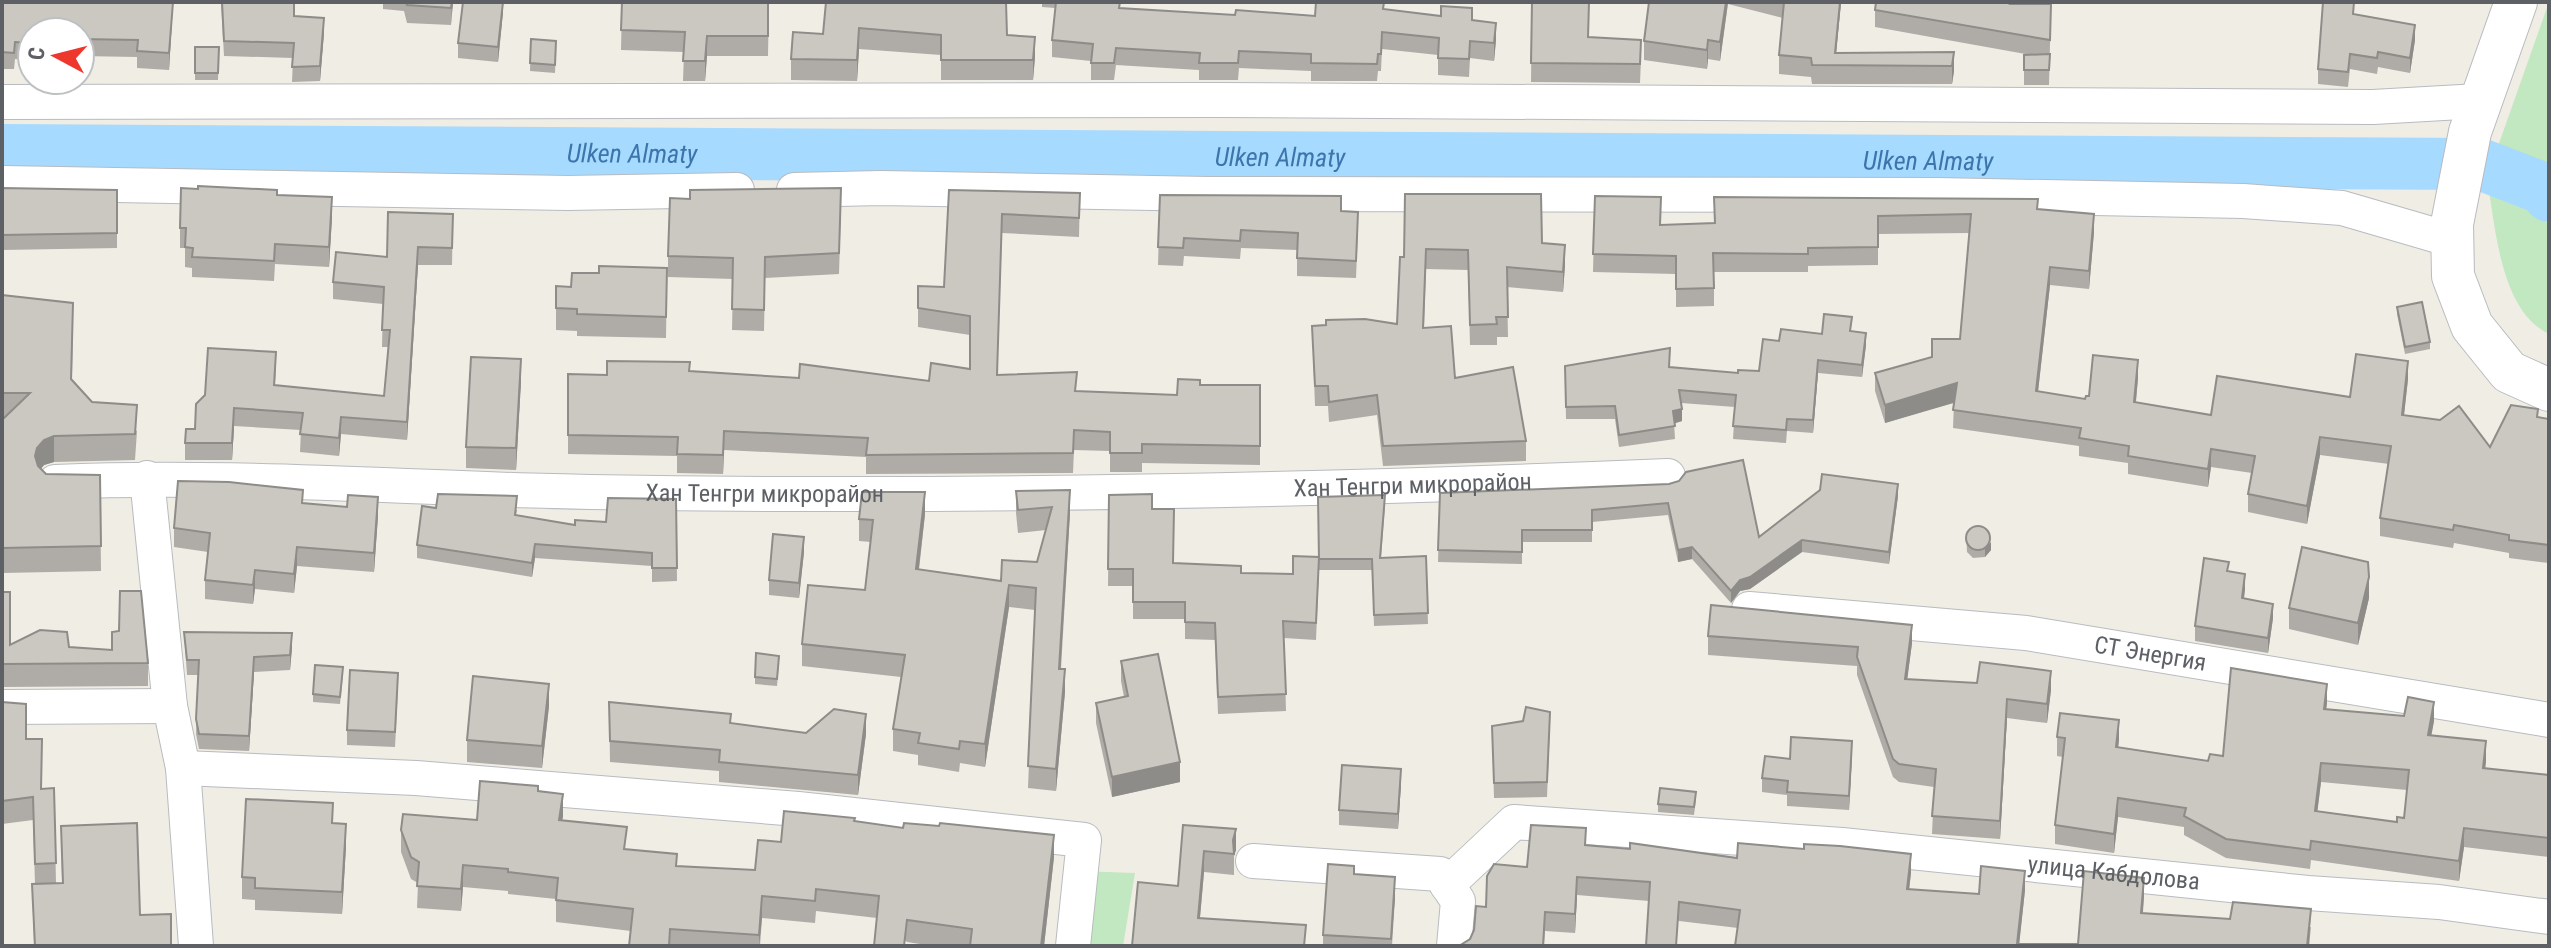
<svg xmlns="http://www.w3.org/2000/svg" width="2551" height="948" viewBox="0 0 2551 948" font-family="'Roboto Condensed',sans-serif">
<rect width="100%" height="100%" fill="#f0ede5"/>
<!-- green -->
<g fill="#c2e8c1">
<polygon points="2549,2 2549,167 2497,149"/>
<path d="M2488,185l61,39v110c-48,-23 -53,-103 -61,-149z"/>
<polygon points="1079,871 1135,873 1123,946 1072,946"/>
</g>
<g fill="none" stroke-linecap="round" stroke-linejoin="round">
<!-- river -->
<path stroke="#a6daff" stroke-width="52" id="s1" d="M2,150l2478,14 62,24 7,8"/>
<defs>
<g id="minor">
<polyline points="2,102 1216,100 2373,107 2479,101"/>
<polyline points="2,183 568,193 737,190"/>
<polyline points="794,190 881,188 1207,194 1938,195 2243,201 2342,208 2452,240"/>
<polyline points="147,478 170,706 183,768 196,946"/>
<path id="s2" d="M55,482c179,-8 357,7 535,10 360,6 719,-1 1078,-16"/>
<path id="s3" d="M1749,609l277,24 523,87"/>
<polyline points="2,707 170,706"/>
<polyline points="183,768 416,778 798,809 1084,840 1073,946"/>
<polyline points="1253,861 1440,874 1458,901 1454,946"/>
<path id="s4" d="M1447,885l67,-63 328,23 466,48 131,9 110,15"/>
</g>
<polyline id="tertiary" points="2516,2 2470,132 2452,224 2453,276 2472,326 2509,372 2549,390"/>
</defs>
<!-- minor casing -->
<use href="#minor" stroke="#b8bbbf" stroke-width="36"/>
<!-- tertiary casing -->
<use href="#tertiary" stroke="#b8bbbf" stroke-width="44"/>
<!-- minor -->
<use href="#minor" stroke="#fff" stroke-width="34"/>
<!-- tertiary -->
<use href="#tertiary" stroke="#fff" stroke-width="42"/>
</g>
<!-- wall -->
<g fill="#afaca7" fill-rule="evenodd">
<polygon points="2,2 173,2 169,70 137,68 137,57 80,56 80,32 32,32 32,60 15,59 14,69 2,69"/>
<polygon points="221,2 294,2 294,16 324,33 320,81 292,82 293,58 224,56"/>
<polygon points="383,2 453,2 451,25 407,23 404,11 383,9"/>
<polygon points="622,2 769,2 768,56 707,56 705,81 683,81 684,52 621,50"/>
<polygon points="826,2 1007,35 1035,57 1033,80 941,80 941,55 859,49 857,81 791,80 791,59 823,34"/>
<polygon points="1042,2 1120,2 1120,8 1235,15 1315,16 1384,9 1472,20 1496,40 1494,61 1470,58 1469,77 1438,75 1438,55 1382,49 1381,71 1378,71 1377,81 1311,81 1311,71 1239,68 1238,80 1199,80 1199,70 1116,65 1114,80 1091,80 1091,61 1052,57 1052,40 1055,8 1042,7"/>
<polygon points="1532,2 1588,37 1641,59 1640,83 1531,82"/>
<polygon points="1649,2 1841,2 1836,53 1954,52 1954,71 1952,84 1812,84 1811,77 1779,74 1779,55 1783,18 1728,4 1720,61 1708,59 1707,69 1644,60 1644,41"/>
<polygon points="2019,4 2051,4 2049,85 2024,85 2024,55 2031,55 1875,27 1875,10"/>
<polygon points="503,12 498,62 458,58 458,43"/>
<polygon points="2354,14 2415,40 2410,73 2378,67 2377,74 2350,69 2348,87 2318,84 2318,69"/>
<polygon points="531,39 556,41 555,73 530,71"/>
<polygon points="195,47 219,47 218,80 195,80"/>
<polygon points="2,188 117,190 117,248 2,250"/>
<polygon points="949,190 1080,193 1079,237 1002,233 997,375 1077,391 1177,395 1200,385 1260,385 1260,465 1142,463 1142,472 1110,472 1110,451 1074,450 1073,473 866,474 866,457 724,450 723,474 677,473 677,456 568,454 568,374 607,375 690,371 799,378 929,381 970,369 970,335 918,327 918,286 944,287"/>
<polygon points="1405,194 1542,243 1565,265 1563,292 1507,287 1508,337 1497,337 1497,345 1470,345 1468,270 1426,269 1424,328 1455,378 1526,441 1526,461 1383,466 1377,415 1329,422 1328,406 1315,406 1312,326 1397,324 1404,257"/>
<polygon points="277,195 332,217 329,267 275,264 274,281 192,277 192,268 185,267 185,248 180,248 180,228"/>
<polygon points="1160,195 1341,211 1358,230 1356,278 1297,276 1297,250 1241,248 1240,259 1184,256 1183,266 1158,265"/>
<polygon points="1595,196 1661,225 2038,209 2094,232 2089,289 2050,285 2038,392 2085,399 2089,396 2138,378 2136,402 2211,415 2350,397 2408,379 2404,415 2490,447 2538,417 2549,419 2549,563 2509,558 2509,553 2454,543 2453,548 2380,536 2380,518 2389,464 2320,455 2307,524 2248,512 2248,494 2252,473 2211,467 2208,487 2128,474 2128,463 2079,456 2079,446 1953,428 1954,402 1885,423 1875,391 1875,373 1932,357 1960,339 1969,233 1878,234 1878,265 1808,266 1808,272 1714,272 1714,306 1676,307 1676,274 1593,272"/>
<polygon points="841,209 839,274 765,278 764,331 732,330 733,279 668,277 668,256"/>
<polygon points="453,214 452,265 418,265 407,440 341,434 339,456 300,452 301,430 234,426 232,460 185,460 185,443 195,429 276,369 275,385 384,396 388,347 382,347 383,304 333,299 333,282 387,257"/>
<polygon points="667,268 666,338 577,336 577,331 556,330 556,286 571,287"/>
<polygon points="2,295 73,328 72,380 92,402 137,431 135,460 54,462 44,465 41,469 46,474 100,475 101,571 2,573 2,420 4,418 2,418"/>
<polygon points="2397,307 2430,342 2430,349 2405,354 2397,314"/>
<polygon points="1852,331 1866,345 1862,377 1818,373 1813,433 1787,431 1786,443 1733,439 1735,407 1681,403 1682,421 1674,423 1675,439 1619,447 1615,419 1566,419 1565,366 1669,367 1738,373 1759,371 1779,341 1822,334"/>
<polygon points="521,381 516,470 466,468 466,447"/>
<polygon points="1669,484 1759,537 1898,496 1889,564 1802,552 1750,589 1740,591 1731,603 1692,559 1678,562 1668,515 1592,522 1592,542 1522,542 1522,564 1438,562 1440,493"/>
<polygon points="1016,491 1070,513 1061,669 1065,692 1056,791 1028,788 1035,610 1009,607 985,767 960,763 959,772 918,765 918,755 893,751 893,729 901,677 802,666 802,644 865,590 871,542 859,541 859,519 925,514 919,570 1001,581 1037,562 1046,530 1018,533 1016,513"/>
<polygon points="1109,495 1152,509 1174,563 1241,573 1293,574 1318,557 1385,506 1381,558 1426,556 1428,624 1374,626 1372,570 1319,570 1316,640 1284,638 1286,711 1218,714 1215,640 1185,639 1185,619 1133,619 1133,586 1108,586"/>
<polygon points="676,499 677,581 652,582 652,566 535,558 532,577 417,558 417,545 436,508 517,510 516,515 575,525 606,522"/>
<polygon points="303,503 378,516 374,572 297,566 294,593 255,589 253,604 205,599 205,580 208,552 174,547 174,528"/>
<polygon points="1966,533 1991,550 1985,557 1973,558 1967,552"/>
<polygon points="804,552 799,598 769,595 769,580"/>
<polygon points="2229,571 2245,589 2244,599 2273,618 2268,653 2195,641 2195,626"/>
<polygon points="2,592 10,645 112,650 119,631 148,663 148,686 2,687"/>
<polygon points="2369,598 2358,645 2289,629 2289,608"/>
<polygon points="184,632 292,648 290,670 254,672 249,751 199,749 196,734 198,675 187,675"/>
<polygon points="1708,636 1912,643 1907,679 2051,690 2047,723 2007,718 2000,839 1932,834 1934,787 1899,782 1893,777 1857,675 1857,666 1708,655"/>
<polygon points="1121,661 1180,782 1112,797 1096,723 1096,703 1124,697 1121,681"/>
<polygon points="779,663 777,686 755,684 755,677"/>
<polygon points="343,675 340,704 313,702 313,694"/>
<polygon points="398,688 395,747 347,745 347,730"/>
<polygon points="2,702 42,762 42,789 54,788 56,883 62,883 61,826 140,915 171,946 34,946 32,884 35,884 33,820 2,824"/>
<polygon points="609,702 731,723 806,733 866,734 858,795 719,782 719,771 610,762"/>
<path d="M2327,703l-1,6 108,12 -3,14 55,26 -1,7 64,7v82l-85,-10 -5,34 -148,-21 -1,9 -84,-11 -42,-23v-8l-66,-10 -4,36 -59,-9v-19l8,-68 -6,-1v-19l62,3 -1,7 90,14 15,-5zM2321,782l86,8 -3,28 -7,4 -80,-10z"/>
<polygon points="549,706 542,768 467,762 467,740"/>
<polygon points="1523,721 1550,727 1547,797 1494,798 1492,726"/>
<polygon points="1852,755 1849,810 1787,806 1787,795 1762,792 1762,778 1790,759"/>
<polygon points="1401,784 1398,829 1339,825 1339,810"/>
<polygon points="538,791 563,816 562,820 627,850 677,866 755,870 781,842 855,821 1054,857 1044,946 933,946 907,942 877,918 816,911 815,923 762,918 760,946 629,946 631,931 556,922 556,899 508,894 508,891 463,887 461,911 417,908 418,883 411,879 401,852 401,830 477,820"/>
<polygon points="1696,800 1694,815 1658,812 1658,804"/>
<polygon points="333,823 346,846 342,914 255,910 255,900 242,899 242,877"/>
<polygon points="1183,825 1236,850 1234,856 1234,875 1204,872 1200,918 1306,946 1132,946 1178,886"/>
<polygon points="1586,845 1911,873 1909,889 1979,894 2025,890 2019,944 2078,944 2144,896 2143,913 2311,927 2309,946 1735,946 1738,928 1679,921 1649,901 1577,895 1575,933 1545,931 1544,946 1459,946 1470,939 1486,907 1527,867"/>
<polygon points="1395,898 1392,946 1323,946 1323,935"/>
</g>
<!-- shaded-wall -->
<g fill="#8e8c88">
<polygon points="173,2 169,70 169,53"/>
<polygon points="452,2 453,2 451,25"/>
<polygon points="503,2 503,12 498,62 498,47"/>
<polygon points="1726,2 1728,2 1720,61 1720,42"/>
<polygon points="1840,2 1841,3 1835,65 1835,53"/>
<polygon points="324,18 324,33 320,81 320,66"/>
<polygon points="1496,23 1496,40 1494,61 1494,43"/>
<polygon points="2415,25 2415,40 2410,73 2410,58"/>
<polygon points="859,28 859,49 857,81 857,60"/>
<polygon points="707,36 707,56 705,81 705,61"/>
<polygon points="1035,37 1035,57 1033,80 1033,60"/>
<polygon points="1708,40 1708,59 1707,69 1707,50"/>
<polygon points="1954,52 1954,71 1952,84 1952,66"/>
<polygon points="332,197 332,217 329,267 329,247"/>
<polygon points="2094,214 2094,232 2089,289 2089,271"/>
<polygon points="1565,245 1565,265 1563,292 1563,272"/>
<polygon points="418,247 418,265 407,440 407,422"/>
<polygon points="2050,267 2050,285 2036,409 2036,391"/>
<polygon points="1866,333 1866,345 1862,377 1862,365"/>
<polygon points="521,359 521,381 516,470 516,448"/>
<polygon points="1818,360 1818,373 1813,433 1813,420"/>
<polygon points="2138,360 2138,378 2134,420 2134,402"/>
<polygon points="2408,361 2408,379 2402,433 2402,415"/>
<polygon points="1957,383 1957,402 1885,423 1885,405"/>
<polygon points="234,408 234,426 232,460 232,443"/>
<polygon points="1682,409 1682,421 1673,424 1673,411"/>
<polygon points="341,417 341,434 339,456 339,438"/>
<polygon points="724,431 724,450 723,474 723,455"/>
<polygon points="54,436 54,462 44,465 37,473 35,456 37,448 44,440"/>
<polygon points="2320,437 2320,455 2307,524 2307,506"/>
<polygon points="2211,449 2211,467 2208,487 2208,469"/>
<polygon points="1898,484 1898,496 1889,564 1889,552"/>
<polygon points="1070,490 1070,513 1059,691 1059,669"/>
<polygon points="925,492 925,514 916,592 916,569"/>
<polygon points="378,497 378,516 374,572 374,553"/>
<polygon points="804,537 804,552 799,598 799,583"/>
<polygon points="1802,540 1802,552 1750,589 1740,591 1731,603 1731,591 1740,580"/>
<polygon points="1991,542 1991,550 1985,557 1985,549"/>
<polygon points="535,544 535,558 532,577 532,563"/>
<polygon points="297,547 297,566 294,593 294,574"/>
<polygon points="1692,547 1692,559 1678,562 1678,550"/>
<polygon points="255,570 255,589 253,604 253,585"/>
<polygon points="2245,574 2245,589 2242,613 2242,598"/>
<polygon points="2369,577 2369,598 2358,645 2358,623"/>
<polygon points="1009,585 1009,607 985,767 985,744"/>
<polygon points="2273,604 2273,618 2268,653 2268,638"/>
<polygon points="1912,625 1912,643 1905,697 1905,679"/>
<polygon points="292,633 292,648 290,670 290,655"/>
<polygon points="254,657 254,672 249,751 249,736"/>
<polygon points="1065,669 1065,692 1056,791 1056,769"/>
<polygon points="2051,671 2051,690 2047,723 2047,704"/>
<polygon points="549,684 549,706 542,768 542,746"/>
<polygon points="2327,684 2327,703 2324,728 2324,709"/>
<polygon points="2007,699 2007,718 2000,839 2000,821"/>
<polygon points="2434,702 2434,721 2428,754 2428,735"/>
<polygon points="866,714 866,734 858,795 858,775"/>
<polygon points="2119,720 2119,740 2116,766 2116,747"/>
<polygon points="1852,741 1852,755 1849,810 1849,796"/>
<polygon points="2486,741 2486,761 2483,788 2483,768"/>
<polygon points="1180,762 1180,782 1112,797 1112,777"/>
<polygon points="2321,763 2321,782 2315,831 2315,811"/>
<polygon points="1401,769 1401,784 1398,829 1398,814"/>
<polygon points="563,794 563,816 559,842 559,820"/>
<polygon points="2118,798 2118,817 2114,853 2114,834"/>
<polygon points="346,824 346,846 342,914 342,892"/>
<polygon points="2464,828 2464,847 2459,881 2459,861"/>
<polygon points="1236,829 1236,850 1234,856 1233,840"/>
<polygon points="1054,835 1054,857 1044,946 1041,946"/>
<polygon points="1204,851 1204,872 1198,939 1198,918"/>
<polygon points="1911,854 1911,873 1907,907 1907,889"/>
<polygon points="463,865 463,887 461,911 461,889"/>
<polygon points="2025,871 2025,890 2019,946 2017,946"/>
<polygon points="1395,877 1395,898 1391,946"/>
<polygon points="1577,877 1577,895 1575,933 1575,914"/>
<polygon points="2144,878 2144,896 2141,932 2141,913"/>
<polygon points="762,896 762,918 759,946 759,935"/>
<polygon points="2311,909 2309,946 2307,946"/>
</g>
<!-- building -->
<g fill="#cbc8c2" stroke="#8e8c88" stroke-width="2" fill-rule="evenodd">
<polygon points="2,2 173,2 169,53 137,51 138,40 80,39 80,32 32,32 32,43 15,42 14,53 2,52"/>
<polygon points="222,2 294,2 294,16 324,18 320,66 292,67 294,43 224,41"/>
<polygon points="406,2 452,2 451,8 407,5"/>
<polygon points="463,2 503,2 498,47 458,43"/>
<polygon points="622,2 768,2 768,36 707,36 705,61 683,61 685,32 621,30"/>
<polygon points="826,2 1006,2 1007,35 1035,37 1033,60 941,60 941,35 859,28 857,60 791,59 793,32 823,34"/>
<polygon points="1056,2 1120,2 1119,8 1235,15 1236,10 1315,16 1316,2 1384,2 1383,9 1441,16 1441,6 1472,8 1472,20 1496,23 1494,43 1470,41 1469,59 1438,58 1439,38 1382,32 1381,54 1378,54 1377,64 1311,63 1311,54 1239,51 1238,63 1199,63 1200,53 1116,48 1114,63 1091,63 1093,44 1052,40"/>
<polygon points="1532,2 1589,2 1588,37 1641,40 1640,64 1531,63"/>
<polygon points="1649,2 1726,2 1720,42 1708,40 1707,50 1644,41"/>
<polygon points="1784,2 1840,2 1835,53 1954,52 1952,66 1812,65 1811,58 1779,55"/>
<polygon points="1876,2 2011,2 2010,4 2051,4 2050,40 1875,10"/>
<polygon points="2323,2 2354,2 2353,14 2415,25 2410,58 2378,52 2377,58 2350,54 2348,72 2318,69"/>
<polygon points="531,39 556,41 555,65 530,63"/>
<polygon points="195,47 219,47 218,73 195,73"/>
<polygon points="2050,54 2049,70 2024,70 2024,55"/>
<polygon points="198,186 277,190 277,195 332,197 329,247 275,244 274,261 192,257 193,248 185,247 186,228 180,228 181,188 198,189"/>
<polygon points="2,188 117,190 117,233 2,235"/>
<polygon points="841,188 839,253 765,257 764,310 732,309 733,258 668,256 670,198 690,199 690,190"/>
<polygon points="949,190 1080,193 1079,218 1002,214 997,375 1077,372 1075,391 1177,395 1178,379 1200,380 1200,385 1260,385 1260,446 1142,444 1142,453 1110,453 1110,432 1074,430 1073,453 866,455 868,438 724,431 723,455 677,454 678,437 568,435 568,374 607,375 607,361 690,362 689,371 799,378 800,364 929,381 931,363 970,369 970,316 918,308 918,286 944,287"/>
<polygon points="1405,194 1541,194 1542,243 1565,245 1563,272 1507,267 1508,317 1496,317 1497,324 1470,325 1468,250 1426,249 1423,328 1451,326 1455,378 1513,367 1526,441 1383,446 1377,395 1329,402 1328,386 1315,386 1312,326 1326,325 1326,320 1365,319 1397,324 1400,257 1404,257"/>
<polygon points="1160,195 1341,196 1341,211 1358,212 1356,261 1297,258 1298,233 1241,230 1240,241 1184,238 1183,248 1158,247"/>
<polygon points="1595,196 1661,197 1660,225 1715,223 1714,197 2038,199 2037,209 2094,214 2089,271 2050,267 2036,391 2085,399 2086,396 2089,396 2093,355 2138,360 2134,402 2211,415 2217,376 2350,397 2356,354 2408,361 2402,415 2440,420 2459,406 2490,447 2511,405 2538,409 2537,417 2549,419 2549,545 2509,540 2509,535 2454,525 2453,530 2380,518 2391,446 2320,437 2307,506 2248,494 2255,456 2211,449 2208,469 2128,456 2129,446 2079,438 2081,428 1953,410 1957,383 1885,405 1875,373 1932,357 1932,339 1960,339 1971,214 1878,216 1878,247 1808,248 1808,254 1713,253 1714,288 1676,289 1676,256 1593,254"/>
<polygon points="388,212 453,214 452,248 418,247 407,422 341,417 339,438 300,434 303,413 234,408 232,443 185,443 186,429 195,429 196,404 205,395 208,348 276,352 274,385 384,396 390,330 382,330 384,287 333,282 336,252 387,257"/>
<polygon points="599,266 667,268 666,317 577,314 577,309 556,308 556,286 571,287 572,273 599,273"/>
<polygon points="2,295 73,303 71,379 92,402 137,405 135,434 54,436 44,440 37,448 35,456 38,466 46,474 100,475 101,546 2,548 2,420 30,393 2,393"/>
<polygon points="2422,302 2430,342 2405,347 2397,307"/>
<polygon points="1824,314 1852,317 1850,331 1866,333 1862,365 1818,360 1813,420 1787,419 1786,430 1733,426 1736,395 1679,390 1682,409 1673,411 1675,426 1619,435 1615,406 1566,407 1565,366 1670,348 1669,367 1738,373 1738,370 1759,371 1763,339 1779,341 1781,329 1822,334"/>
<polygon points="471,357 521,359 516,448 466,447"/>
<polygon points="1743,460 1759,537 1820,490 1822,474 1898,484 1889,552 1802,540 1750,577 1740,580 1731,591 1692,547 1678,550 1668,503 1592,510 1592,530 1522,530 1522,552 1438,550 1440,493 1669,484 1679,481 1686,472"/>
<polygon points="178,481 229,482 303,490 302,503 347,507 348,495 378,497 374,553 297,547 294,574 255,570 253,585 205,580 210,533 174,528"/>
<polygon points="1070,490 1059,669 1065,669 1056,769 1028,766 1036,588 1009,585 985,744 960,741 959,749 918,743 920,733 893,729 905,655 802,644 808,585 865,590 873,520 859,519 862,492 925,492 916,569 1001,581 1002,560 1037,562 1052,507 1018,510 1016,491"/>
<polygon points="438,494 517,496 515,515 575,525 575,520 606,522 608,498 676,499 677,568 652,568 652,553 535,544 532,563 417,545 422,506 436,508"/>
<polygon points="1152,494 1152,509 1174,509 1173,563 1241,566 1241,573 1293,574 1293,556 1319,557 1316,623 1283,621 1286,694 1218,697 1215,623 1185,622 1185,602 1133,602 1133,569 1108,569 1109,495"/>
<polygon points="1385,495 1380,558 1426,556 1428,613 1374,615 1372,559 1319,559 1318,497"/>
<circle cx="1978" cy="538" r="12"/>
<polygon points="773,534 804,537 799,583 769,580"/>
<polygon points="2302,547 2368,562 2369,577 2358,623 2289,608"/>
<polygon points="2204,558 2229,562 2227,571 2245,574 2242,598 2273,604 2268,638 2195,626"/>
<polygon points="120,591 141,591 148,663 2,664 2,592 10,592 10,645 40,630 67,632 69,647 112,650 112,632 119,631"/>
<polygon points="1711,605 1912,625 1905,679 1977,683 1980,662 2051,671 2047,704 2007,699 2000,821 1932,816 1936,769 1899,764 1893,759 1857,657 1858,647 1708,636"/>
<polygon points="184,632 292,633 290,655 254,657 249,736 199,734 196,719 199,660 187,660"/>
<polygon points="756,653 779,656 777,679 755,677"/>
<polygon points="1158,654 1180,762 1112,777 1096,703 1128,696 1121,661"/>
<polygon points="315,665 343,667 340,697 313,694"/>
<path d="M2231,668l96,16 -3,25 80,7 4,-19 26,5 -6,33 58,6 -3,27 66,7v63l-85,-10 -5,33 -148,-20 -1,9 -84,-11 -42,-23 2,-8 -68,-10 -4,36 -59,-9 10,-87 -8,-1 3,-24 59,7 -3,27 92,14 2,-7 13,2zM2321,763l88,7 -5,48 -7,-1v5l-82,-11z"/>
<polygon points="350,670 398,673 395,732 347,730"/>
<polygon points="473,676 549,684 542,746 467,740"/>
<polygon points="2,702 26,704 26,739 42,739 41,789 54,788 56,863 35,864 33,797 2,801"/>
<polygon points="609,702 731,714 730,723 806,733 834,709 866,714 858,775 719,762 720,750 610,741"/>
<polygon points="1526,707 1550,712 1547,782 1494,783 1492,726 1523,721"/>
<polygon points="1791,737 1852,741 1849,796 1787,792 1788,781 1762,778 1765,756 1790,759"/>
<polygon points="1342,765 1401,769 1398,814 1339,810"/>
<polygon points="480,781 538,786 538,791 563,794 559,820 627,827 624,849 677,854 676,866 755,870 758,840 781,842 784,811 855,818 854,821 903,828 904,823 939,826 940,823 1054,835 1041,946 970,946 972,929 907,920 904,946 874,946 879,896 816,889 815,901 762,896 759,935 670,929 669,946 629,946 633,909 556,900 558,878 508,872 508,869 463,865 461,889 417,886 419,862 411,857 401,830 403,814 477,820"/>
<polygon points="1660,788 1696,792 1694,807 1658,804"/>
<polygon points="246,799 333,803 332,823 346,824 342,892 255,888 255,878 242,877"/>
<polygon points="137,823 140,915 171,914 171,946 35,946 32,884 63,883 61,826"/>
<polygon points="1183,825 1236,829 1233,840 1234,854 1204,851 1198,918 1306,925 1304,946 1132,946 1138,882 1178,886"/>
<polygon points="1531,825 1586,828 1585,845 1630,849 1630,843 1737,858 1738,843 1804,849 1804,844 1840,846 1911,854 1907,889 1979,894 1981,866 2025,871 2017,944 2078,944 2084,871 2144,878 2141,913 2230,919 2233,902 2311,909 2307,946 1735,946 1740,910 1679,902 1676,946 1646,946 1650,882 1577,877 1575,914 1545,912 1543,946 1459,946 1470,939 1474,930 1476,906 1486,907 1487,876 1494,864 1527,867"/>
<polygon points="1328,864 1354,866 1354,874 1395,877 1391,939 1323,935"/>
</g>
<g text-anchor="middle" stroke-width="8" stroke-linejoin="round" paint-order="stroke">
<!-- street labels -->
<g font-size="24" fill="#5d6166" stroke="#fff">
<text dy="8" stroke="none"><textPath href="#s2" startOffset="1358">Хан Тенгри микрорайон</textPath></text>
<text dy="8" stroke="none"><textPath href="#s2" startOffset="710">Хан Тенгри микрорайон</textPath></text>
<text dy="8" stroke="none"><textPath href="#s3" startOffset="404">СТ Энергия</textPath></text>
<text dy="8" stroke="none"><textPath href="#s4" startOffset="694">улица Кабдолова</textPath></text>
</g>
<!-- water labels -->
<g font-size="26" font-style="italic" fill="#3c75ac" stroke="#fff">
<text dy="9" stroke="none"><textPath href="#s1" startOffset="630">Ulken Almaty</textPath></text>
<text dy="9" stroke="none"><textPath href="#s1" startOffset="1278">Ulken Almaty</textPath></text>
<text dy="9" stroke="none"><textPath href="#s1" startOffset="1926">Ulken Almaty</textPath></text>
</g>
</g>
<!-- border -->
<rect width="2551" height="948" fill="none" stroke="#5d6166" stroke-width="8"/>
<!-- north arrow -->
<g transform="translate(56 56) rotate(277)"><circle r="38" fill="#ffffff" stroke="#bec0c2" stroke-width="2"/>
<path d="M0-6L14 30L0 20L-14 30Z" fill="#ee372d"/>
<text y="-12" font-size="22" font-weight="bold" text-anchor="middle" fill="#5d6166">С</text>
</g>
</svg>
